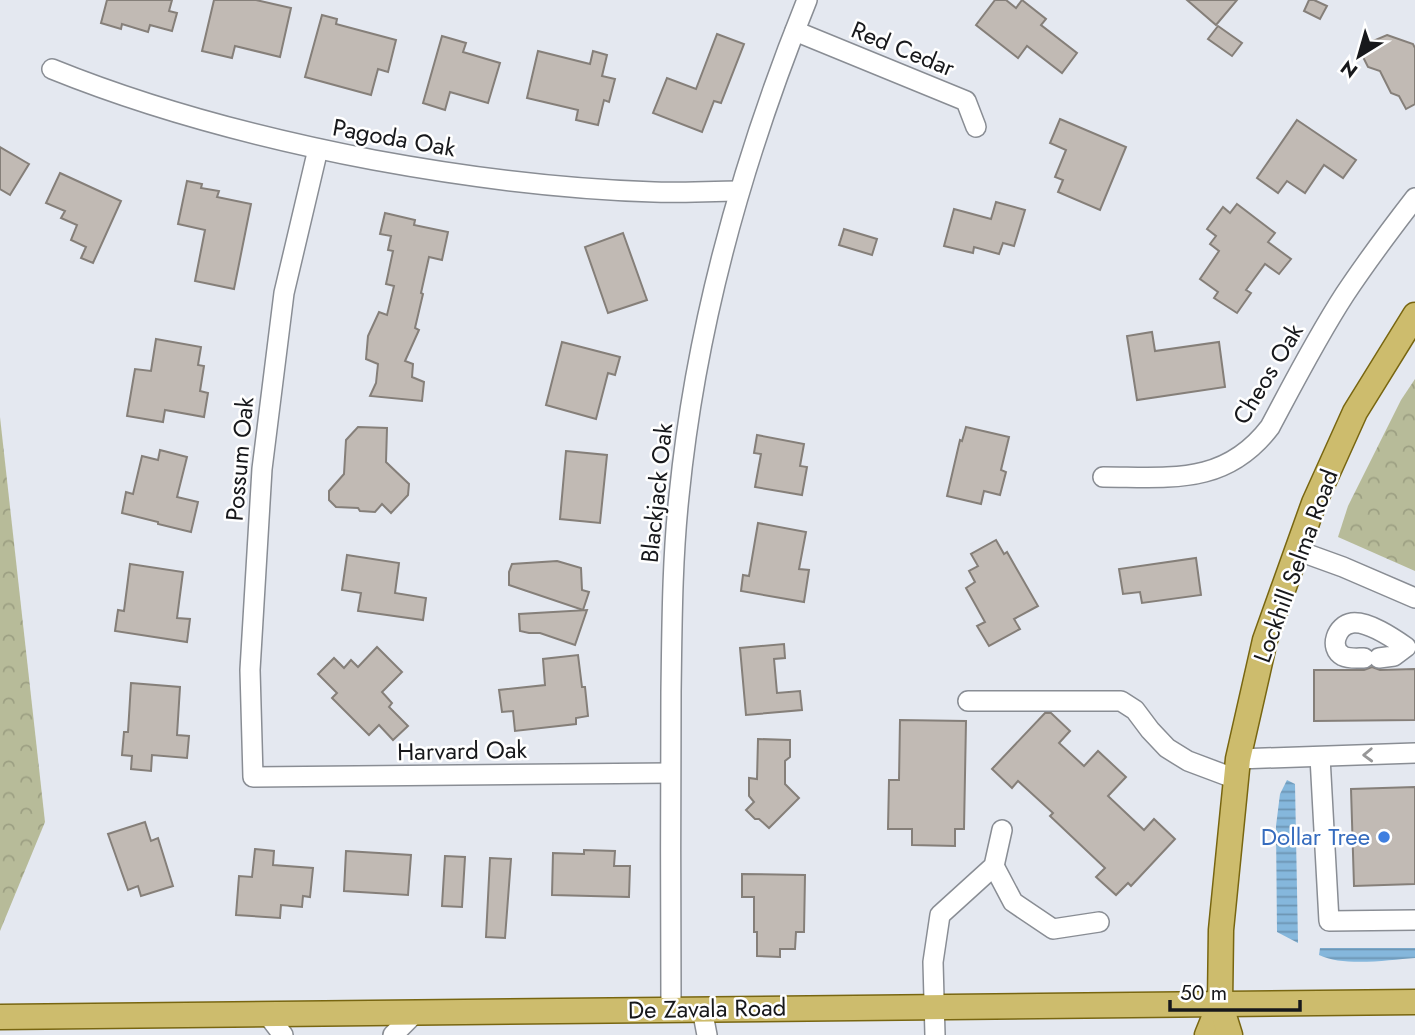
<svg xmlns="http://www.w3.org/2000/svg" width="1415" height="1035" viewBox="0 0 1415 1035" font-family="Jost,sans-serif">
<defs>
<pattern id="forest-crowns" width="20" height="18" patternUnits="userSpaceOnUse" patternTransform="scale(1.75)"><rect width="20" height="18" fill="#b7bb99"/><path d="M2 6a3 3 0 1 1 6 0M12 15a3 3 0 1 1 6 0" fill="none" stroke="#9da083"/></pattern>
<pattern id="water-rules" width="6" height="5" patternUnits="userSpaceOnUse" patternTransform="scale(1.75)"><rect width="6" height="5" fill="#85b7dc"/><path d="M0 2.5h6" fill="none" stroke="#6c94b2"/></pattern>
</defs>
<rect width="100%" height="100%" fill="#e4e8f0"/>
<!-- forest -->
<g fill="url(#forest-crowns)">
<polygon points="1415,379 1415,571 1338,537 1348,506 1401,400"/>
<polygon points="0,417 45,822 0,931"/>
</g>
<!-- water -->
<g fill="url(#water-rules)">
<polygon points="1287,780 1295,784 1298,943 1277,932 1276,826 1280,794"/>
<path d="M1320,948h95v10c-27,2 -71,9 -96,-3z"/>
</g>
<!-- building -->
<g fill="#c1bab4" stroke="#857f79" stroke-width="2">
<polygon points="107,0 172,0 169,11 177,13 172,31 150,25 148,32 122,24 121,29 101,23"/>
<polygon points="214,0 256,0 291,8 280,57 235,46 232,58 202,51"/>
<polygon points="995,0 1006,0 1016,8 1022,0 1046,19 1041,25 1077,53 1062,73 1027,46 1018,58 976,25"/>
<polygon points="1187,0 1237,0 1216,25"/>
<polygon points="1309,0 1314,0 1327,6 1320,19 1304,11"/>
<polygon points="322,15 337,19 336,24 396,40 388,72 378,69 371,95 305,77"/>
<polygon points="1218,26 1242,43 1232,56 1208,39"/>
<polygon points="717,34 744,44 721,103 714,101 702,132 653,113 667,78 696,89"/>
<polygon points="1387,35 1413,44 1415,48 1415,104 1406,109 1399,96 1391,93 1380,71 1368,67 1361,53 1370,48 1373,41"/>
<polygon points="442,36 466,43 463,52 500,63 488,103 450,92 445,110 423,103"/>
<polygon points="538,51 590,64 593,51 607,55 602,76 615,79 609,102 604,100 598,125 576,120 578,110 527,98"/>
<polygon points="1060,119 1126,147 1100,210 1058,192 1063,180 1055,177 1066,150 1050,143"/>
<polygon points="1297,120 1356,160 1343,178 1324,165 1305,193 1287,181 1278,193 1257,178"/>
<polygon points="0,147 29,164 10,195 0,189"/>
<polygon points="60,173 121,201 93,263 81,258 86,247 71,240 77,225 61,218 65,211 46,203"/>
<polygon points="187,181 202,184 201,188 219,191 217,197 251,204 234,289 195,281 205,230 178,224"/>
<polygon points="996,202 1025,210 1014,246 1003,243 999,254 974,247 973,253 944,246 954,209 991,219"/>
<polygon points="1237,204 1275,233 1268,242 1291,259 1279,274 1265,264 1246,290 1251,293 1237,313 1214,298 1218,292 1200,279 1219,251 1210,244 1216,236 1207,229 1223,207 1230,213"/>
<polygon points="385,213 415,220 414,225 448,232 442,260 429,257 421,293 423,294 415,328 419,330 405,361 413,364 412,377 424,382 422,401 370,396 376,383 378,364 366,359 368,336 379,312 387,315 394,286 386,284 393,251 388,250 391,236 380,234"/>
<polygon points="844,229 877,239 872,255 839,245"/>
<polygon points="623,233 647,300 608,313 585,247"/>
<polygon points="1152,332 1155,351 1219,342 1225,387 1137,400 1127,336"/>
<polygon points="156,339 201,347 198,365 204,366 200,391 208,393 204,417 165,410 163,422 127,416 135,369 151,371"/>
<polygon points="562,342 620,357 615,375 608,373 596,419 546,405"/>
<polygon points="358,427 387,428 386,462 409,484 408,495 391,513 382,504 375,512 360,511 358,508 336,507 329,500 329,491 344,474 346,440"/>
<polygon points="966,427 1009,437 1001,470 1006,472 1000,495 984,491 981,504 947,496 960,440 962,441"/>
<polygon points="757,435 804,444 800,466 807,467 802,495 755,487 761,454 754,453"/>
<polygon points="160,450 187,457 177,497 198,502 191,532 158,524 158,522 122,513 126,492 133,494 142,456 158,460"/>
<polygon points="566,451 607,455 600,523 560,519"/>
<polygon points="758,523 806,532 799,569 809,570 804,602 741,591 743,575 749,576"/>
<polygon points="996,540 1004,554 1007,552 1038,606 1014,619 1020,629 989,646 977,626 985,622 966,588 975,582 969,571 978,566 971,554"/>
<polygon points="347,555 399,563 395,593 426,598 423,620 358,611 361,593 342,590"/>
<polygon points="1196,558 1201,595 1142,603 1140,592 1123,594 1119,569"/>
<polygon points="557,561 581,568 582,590 589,592 583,610 509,585 509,572 512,564"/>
<polygon points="130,564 183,572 177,618 190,619 187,642 115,631 118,610 124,611"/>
<polygon points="587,610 575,645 540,633 529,633 520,631 519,614"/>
<polygon points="784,644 785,658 774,659 777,693 800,691 802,710 746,715 740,648"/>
<polygon points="377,647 402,672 382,692 392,703 389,707 408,726 393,740 379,725 369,735 332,698 337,693 318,674 334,658 344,668 351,660 358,667"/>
<polygon points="578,655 582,687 585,687 588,716 576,718 576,724 515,731 513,711 502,712 499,690 545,685 543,659"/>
<polygon points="1372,667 1380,670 1415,669 1415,720 1314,721 1314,670 1364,670"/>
<polygon points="131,683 180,687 177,735 189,736 187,758 152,755 151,771 131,769 132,756 122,755 124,732 128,732"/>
<polygon points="1045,713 1051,713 1070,731 1059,743 1084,766 1098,751 1126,777 1108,796 1144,830 1154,819 1175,839 1131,886 1128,883 1116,895 1096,877 1105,868 1050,816 1053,813 1018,781 1012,788 992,769"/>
<polygon points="900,720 966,721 964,829 955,829 955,846 912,845 912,829 888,829 889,780 899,780"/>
<polygon points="758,739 790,740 790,757 785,761 785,784 799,798 769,828 759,819 755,819 746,810 754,802 749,796 749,778 757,779"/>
<polygon points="1415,787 1415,884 1354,886 1351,789"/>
<polygon points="145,822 151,841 158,838 173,886 141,896 138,886 128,890 108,834"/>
<polygon points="255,849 274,851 273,865 313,868 310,897 303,896 302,907 281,905 280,918 236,915 239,876 252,877"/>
<polygon points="584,850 615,851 614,866 630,866 629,897 552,895 553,853 584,854"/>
<polygon points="346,851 411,855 408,895 344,891"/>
<polygon points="445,856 465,857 462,907 442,906"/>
<polygon points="490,858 511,859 505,938 486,937"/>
<polygon points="742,874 805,875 804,932 796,932 795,949 780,949 780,957 757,956 757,932 754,932 754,897 742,897"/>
</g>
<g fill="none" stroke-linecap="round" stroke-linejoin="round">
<defs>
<g id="minor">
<polyline points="795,31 966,101 976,127"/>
<path d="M52,69c104,42 212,70 322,91 92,17 186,29 280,32 28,1 57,-1 85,-1"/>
<polyline points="318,149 284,293 262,469 250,670 253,777 670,773"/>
<path d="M1103,477c67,0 122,9 167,-50 24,-45 47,-90 75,-133 22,-33 46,-65 70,-96"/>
<polyline points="1296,550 1343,567 1415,598"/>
<path d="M1364,658c-7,0 -15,1 -21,-2 -15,-8 -6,-31 9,-33 16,-2 41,15 54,24l-12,9 -15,2"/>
<polyline points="968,701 1121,701 1135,710 1150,730 1167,748 1188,761 1236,779"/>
<polyline points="1320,757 1329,921 1415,920"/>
<polyline points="1238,759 1415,753"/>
<polyline points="994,866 1013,902 1053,929 1099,922"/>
<path d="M671,1009c0,-106 -1,-211 0,-317 1,-66 1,-131 8,-196 17,-171 64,-338 128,-496"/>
<polyline points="702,1009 707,1035"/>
<polyline points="267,1014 283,1035"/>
<polyline points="393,1035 416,1012"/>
<polyline points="935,1035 933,962 940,915 994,866 1002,830"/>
</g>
<g id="major">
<polyline points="0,1017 1415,1002"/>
<polyline points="1207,1035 1220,1003"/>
<polyline points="1230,1035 1220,1003 1221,930 1238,759 1265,640 1314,503 1355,412 1415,315"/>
</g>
</defs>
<!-- minor casing -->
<use href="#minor" stroke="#898d94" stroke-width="22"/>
<!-- major casing -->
<use href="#major" stroke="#786611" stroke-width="27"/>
<!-- minor -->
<use href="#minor" stroke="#fff" stroke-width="19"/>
<!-- major -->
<use href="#major" stroke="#cdbc6d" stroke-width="24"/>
</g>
<!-- one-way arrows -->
<defs><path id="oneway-chevron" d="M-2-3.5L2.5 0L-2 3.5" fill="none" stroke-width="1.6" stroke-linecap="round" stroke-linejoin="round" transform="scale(1.75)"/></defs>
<use stroke="#979798" href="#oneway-chevron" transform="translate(1368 755) rotate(178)"/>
<!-- markers -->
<circle fill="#3f7fe0" stroke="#fff" stroke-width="2.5" cx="1384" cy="837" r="7"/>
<g text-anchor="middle" stroke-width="5" stroke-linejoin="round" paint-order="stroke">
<!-- street labels -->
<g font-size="24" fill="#17181b" stroke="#fff">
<text transform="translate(903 49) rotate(22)" y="8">Red Cedar</text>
<text transform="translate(394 138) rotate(10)" y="8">Pagoda Oak</text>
<text transform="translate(1268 374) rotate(-59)" y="8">Cheos Oak</text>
<text transform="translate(240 459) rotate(-85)" y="8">Possum Oak</text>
<text transform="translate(657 493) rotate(-84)" y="8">Blackjack Oak</text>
<text transform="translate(1296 566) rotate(-70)" y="8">Lockhill Selma Road</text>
<text transform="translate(462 751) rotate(-1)" y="8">Harvard Oak</text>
<text transform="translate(707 1009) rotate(-1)" y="8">De Zavala Road</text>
</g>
<!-- shop labels -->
<g font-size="24" fill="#366cbe" stroke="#fff" text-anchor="end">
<text x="1370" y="845">Dollar Tree</text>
</g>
</g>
<!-- north arrow -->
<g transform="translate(1359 56) rotate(217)" stroke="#ffffff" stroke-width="5" paint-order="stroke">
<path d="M0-5L12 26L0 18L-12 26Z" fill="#17181b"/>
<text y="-10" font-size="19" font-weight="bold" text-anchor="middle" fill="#17181b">N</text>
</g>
<!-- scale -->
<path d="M1170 1000v10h130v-10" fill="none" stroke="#17181b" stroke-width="3.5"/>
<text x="1180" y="1000" font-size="21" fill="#17181b" stroke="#ffffff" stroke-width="5" paint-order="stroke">50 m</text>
</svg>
